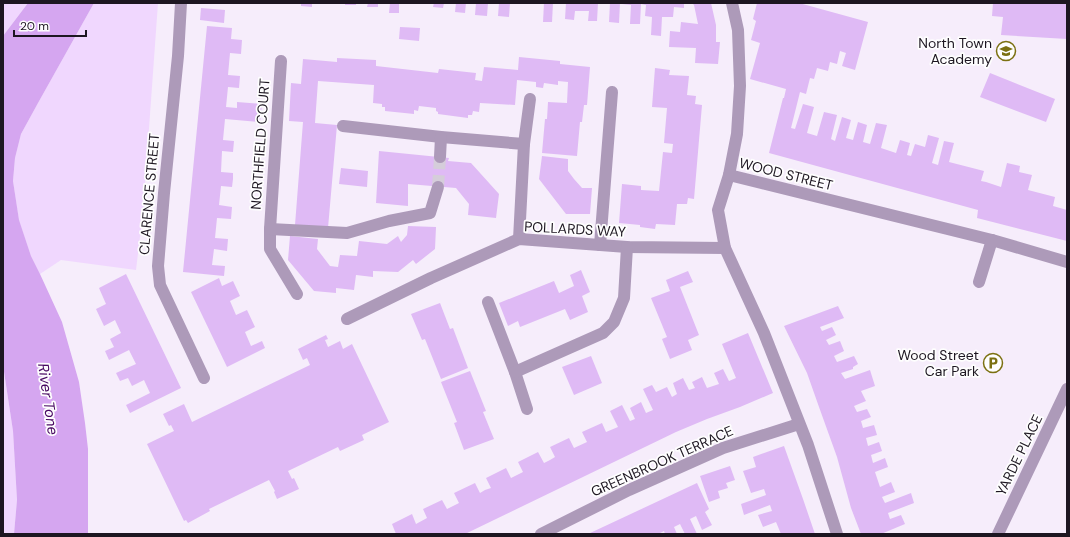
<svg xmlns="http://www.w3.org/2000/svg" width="1070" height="537" viewBox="0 0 1070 537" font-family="'DM Sans',sans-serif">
<rect width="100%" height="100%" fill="#f6edfb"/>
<!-- green -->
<g fill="#f0d7fe">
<polygon points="3,3 28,3 3,36"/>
<polygon points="94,3 158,3 143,212 136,270 61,260 40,274 31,256 19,221 13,181 15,158 21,134 38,103"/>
<polygon points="3,365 13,431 17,500 14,534 3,534"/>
</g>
<!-- water -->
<polygon fill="#d5a6f0" points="28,3 94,3 38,103 21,134 15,158 13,181 19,220 31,256 40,274 62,322 79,382 85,423 88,449 88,534 14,534 17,500 13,431 3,365 3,36"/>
<!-- building -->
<g fill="#dfbaf5">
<polygon points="301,3 312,3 312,7 301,6"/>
<rect x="345" y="3" width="11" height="2"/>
<polygon points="368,3 378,3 378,7 367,7"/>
<polygon points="390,3 399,3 399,13 389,13"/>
<polygon points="434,3 444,3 443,8 433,7"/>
<polygon points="456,3 466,3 465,13 455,12"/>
<polygon points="476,3 488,3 487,16 475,15"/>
<polygon points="499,3 510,3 509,17 498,16"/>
<polygon points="544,3 553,3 552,22 543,22"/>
<polygon points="566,3 598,3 597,21 588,21 589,11 575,11 574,20 565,19"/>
<polygon points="610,3 620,3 619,23 609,22"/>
<polygon points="622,3 684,3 684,8 674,7 673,17 662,17 661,36 651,35 652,17 645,16 646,5 641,4 640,24 630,24 631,5 622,4"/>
<polygon points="692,3 711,3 716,25 716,42 720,42 718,64 695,63 696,48 669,47 670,31 680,32 681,22 698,24 694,5"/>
<polygon points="757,3 799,3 868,22 855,70 842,66 846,53 840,51 837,64 830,62 828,71 817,68 814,79 810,78 806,94 800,92 791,128 795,129 803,104 814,107 807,133 817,136 824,112 837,115 831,139 835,141 842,117 851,120 846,138 853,140 858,122 867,125 863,142 870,144 876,123 887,125 881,148 896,153 900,140 910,143 907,155 911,156 915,144 925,147 928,135 939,138 932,163 938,165 944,141 954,143 949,162 984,171 981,181 986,182 1001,187 1007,163 1020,166 1019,172 1032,175 1028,190 1055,197 1053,206 1067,210 1067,241 977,218 978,210 769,153 783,98 784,98 786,89 750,79 760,43 751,40 756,21 753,19"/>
<polygon points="993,3 1067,3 1067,39 1001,35 1003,17 992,16"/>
<polygon points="201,8 225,10 224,23 200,20"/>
<polygon points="207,26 232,28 231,39 242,40 241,54 230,53 228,75 240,76 239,88 228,87 226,107 237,108 237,102 262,104 260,122 225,119 223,140 234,141 233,152 222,151 221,172 233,173 233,179 232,187 221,186 219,205 232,207 231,219 217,218 215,238 228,239 227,251 214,249 212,265 225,266 224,276 183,272"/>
<polygon points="400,27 420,28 419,41 399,39"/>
<polygon points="519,57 560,61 560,64 590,67 587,105 584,105 582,122 580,122 577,156 542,153 545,119 547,119 548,102 567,103 568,82 558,81 558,85 544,83 543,88 536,87 536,82 517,80 515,105 480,103 479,112 473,111 472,115 468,115 468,118 438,114 438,112 436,111 436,108 419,106 418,111 414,110 414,114 385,111 385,107 382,107 382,104 373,103 374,85 318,81 315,123 337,125 328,228 295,225 303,122 289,121 291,83 301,84 303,59 337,62 337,58 376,60 376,66 438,73 439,69 476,73 475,80 482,81 484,67 518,70"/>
<polygon points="655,68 670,70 669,75 689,76 687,95 696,96 695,104 702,105 694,199 688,198 687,204 677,204 675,225 656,224 655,229 640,227 640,225 619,223 622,184 641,186 641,190 659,191 663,152 672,153 673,144 664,143 667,108 652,107"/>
<polygon points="990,73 1055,99 1046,122 980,97"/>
<polygon points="379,151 449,158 448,161 471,163 499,194 496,218 468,215 469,204 456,188 408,184 408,206 376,203"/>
<polygon points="542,156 568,159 568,171 574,179 582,188 592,188 590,214 566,214 539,179"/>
<polygon points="341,168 368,171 367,187 339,184"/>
<polygon points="408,226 436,227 435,249 416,264 413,260 398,272 373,271 373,277 356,275 354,290 336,288 336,293 314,291 288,260 290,236 318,239 317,249 330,266 338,267 340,255 357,256 359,241 387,244 398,236 401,242 407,235"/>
<polygon points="581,270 590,292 582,296 588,312 570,320 565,309 520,327 518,321 508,326 499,303 554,281 559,293 574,286 570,275"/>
<polygon points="688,271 693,282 680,287 699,335 688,340 692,350 670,359 662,339 667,337 651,298 670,291 666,280"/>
<polygon points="126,274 181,388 130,413 126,405 150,393 144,380 132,386 128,378 120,381 116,373 136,364 129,350 109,360 105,351 114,347 110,339 121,333 115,320 104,326 96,309 106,304 99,288"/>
<polygon points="219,278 222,286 233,281 240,296 230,301 236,315 247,310 255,327 245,332 251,346 262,341 265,348 227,367 191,292"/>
<polygon points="440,303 450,329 453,328 468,368 441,379 425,339 422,340 411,314"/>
<polygon points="838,306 844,318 820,327 822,331 832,327 836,335 826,340 829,345 840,341 844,351 834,356 837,362 854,356 858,364 853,367 853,369 841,373 845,379 870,370 875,386 861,391 866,401 854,406 857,412 867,409 871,417 861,421 863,428 874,425 877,435 866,438 868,446 879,442 882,451 871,455 873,463 885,458 888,467 875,472 880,487 891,482 895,492 882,497 885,503 911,493 914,503 888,513 890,519 901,515 905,524 881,534 861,534 851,508 837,457 819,407 807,373 784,326"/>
<polygon points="748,333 773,393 740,407 707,419 676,432 465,534 396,534 392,524 412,514 416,524 427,518 423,509 442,500 447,509 459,503 454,493 475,483 480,493 485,490 491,488 486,478 506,468 511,478 523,472 518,462 538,452 544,463 550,460 555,457 550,447 569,438 574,448 587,442 582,432 602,423 606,432 618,427 610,411 622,405 630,421 635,419 630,408 641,402 646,413 653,410 643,389 652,385 656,392 667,387 672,397 677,394 673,383 683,378 689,390 695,388 692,382 702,377 707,388 719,384 714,373 723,369 729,381 736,378 722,344"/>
<polygon points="326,335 328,339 325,340 328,347 340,341 343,349 352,344 389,422 362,435 364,440 340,451 338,447 288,471 292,479 294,478 299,489 277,499 274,492 275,491 269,480 209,509 210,511 188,523 186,520 184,521 147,444 174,431 171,425 169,426 163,414 184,404 192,422 310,365 307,358 303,360 298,349"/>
<polygon points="591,356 602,383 574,395 562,367"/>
<polygon points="470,371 486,411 483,412 494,439 464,450 454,423 457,422 441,382"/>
<polygon points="784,446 803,499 815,534 781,534 776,522 763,527 758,515 772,511 770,505 744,515 741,504 766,495 764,489 751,493 743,471 756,467 753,457"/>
<polygon points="730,466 735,480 726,483 728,488 718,491 720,498 709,502 700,476"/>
<polygon points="697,483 709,509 705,512 712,525 702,530 696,516 690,519 697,534 685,534 680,524 674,527 677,534 665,534 664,531 658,534 588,534"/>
</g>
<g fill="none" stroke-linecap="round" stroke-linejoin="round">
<!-- minor-tunnel -->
<polyline stroke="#d5cdda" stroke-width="12" stroke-dasharray="12 6" stroke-linecap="butt" points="438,187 440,157"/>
<!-- minor -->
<g stroke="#ad9ab9" stroke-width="12">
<polyline points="181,3 178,56 164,193 158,266 160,285 204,378"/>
<polyline points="732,3 738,30 740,86 737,134 729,175 718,210 725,248 764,333 808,445 837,534"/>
<polyline points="281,61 270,229 270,249 297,294"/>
<polyline points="343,126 441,137 524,144"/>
<polyline points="440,157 441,137"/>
<polyline points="729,175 992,240 1067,262"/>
<polyline points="270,229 347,233 389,221 430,213 438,187"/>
<polyline points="519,239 524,144 530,99"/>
<polyline points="600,245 612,92"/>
<polyline points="979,282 992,240"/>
<polyline points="488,302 515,372 527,409"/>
<polyline points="347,319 431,278 519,239 627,247 725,248"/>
<polyline points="515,372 603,333 614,322 624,298 627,247"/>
<polyline points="541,534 629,490 723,448 799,424"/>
<polyline points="998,534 1067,389"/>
</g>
</g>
<!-- icons -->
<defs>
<symbol id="school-ring" viewBox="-11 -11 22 22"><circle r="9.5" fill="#fefefe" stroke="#7b7011" stroke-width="1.5"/><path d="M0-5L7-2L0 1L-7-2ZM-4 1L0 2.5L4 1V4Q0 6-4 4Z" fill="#7b7011"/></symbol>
<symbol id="parking-ring" viewBox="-11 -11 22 22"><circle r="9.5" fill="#fefefe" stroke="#7b7011" stroke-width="1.5"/><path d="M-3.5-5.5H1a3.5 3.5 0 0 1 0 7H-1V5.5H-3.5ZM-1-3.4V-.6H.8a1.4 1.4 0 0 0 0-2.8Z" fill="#7b7011"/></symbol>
</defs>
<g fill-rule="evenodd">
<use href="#school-ring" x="995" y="40" width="22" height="22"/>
<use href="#parking-ring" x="982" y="352" width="22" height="22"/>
</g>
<g text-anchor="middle" stroke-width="3.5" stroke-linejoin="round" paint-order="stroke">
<!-- poi labels -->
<g font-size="14" fill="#1d1621" stroke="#fefefe" text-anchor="end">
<text x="992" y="48">North Town<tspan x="992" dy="16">Academy</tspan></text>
<text x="979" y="360">Wood Street<tspan x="979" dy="16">Car Park</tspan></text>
</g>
<!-- street labels -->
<g font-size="14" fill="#1d1621" stroke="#fefefe">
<text transform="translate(260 144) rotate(-86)" y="5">NORTHFIELD COURT</text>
<text transform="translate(786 174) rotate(14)" y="5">WOOD STREET</text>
<text transform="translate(149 194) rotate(-85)" y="5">CLARENCE STREET</text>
<text transform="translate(575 229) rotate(3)" y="5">POLLARDS WAY</text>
<text transform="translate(1019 455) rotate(-64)" y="5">YARDE PLACE</text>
<text transform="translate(662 461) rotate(-24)" y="5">GREENBROOK TERRACE</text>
</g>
<!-- water labels -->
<g font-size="15" font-style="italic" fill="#470861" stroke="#fefefe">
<text transform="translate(48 399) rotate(82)" y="5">River Tone</text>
</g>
</g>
<!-- border -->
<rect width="1070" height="537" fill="none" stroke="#1d1621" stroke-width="8"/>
<!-- scale -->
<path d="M14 30v6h72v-6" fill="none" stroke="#1d1621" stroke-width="2"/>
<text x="20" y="30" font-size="12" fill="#1d1621" stroke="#fefefe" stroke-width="3" paint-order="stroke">20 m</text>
</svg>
